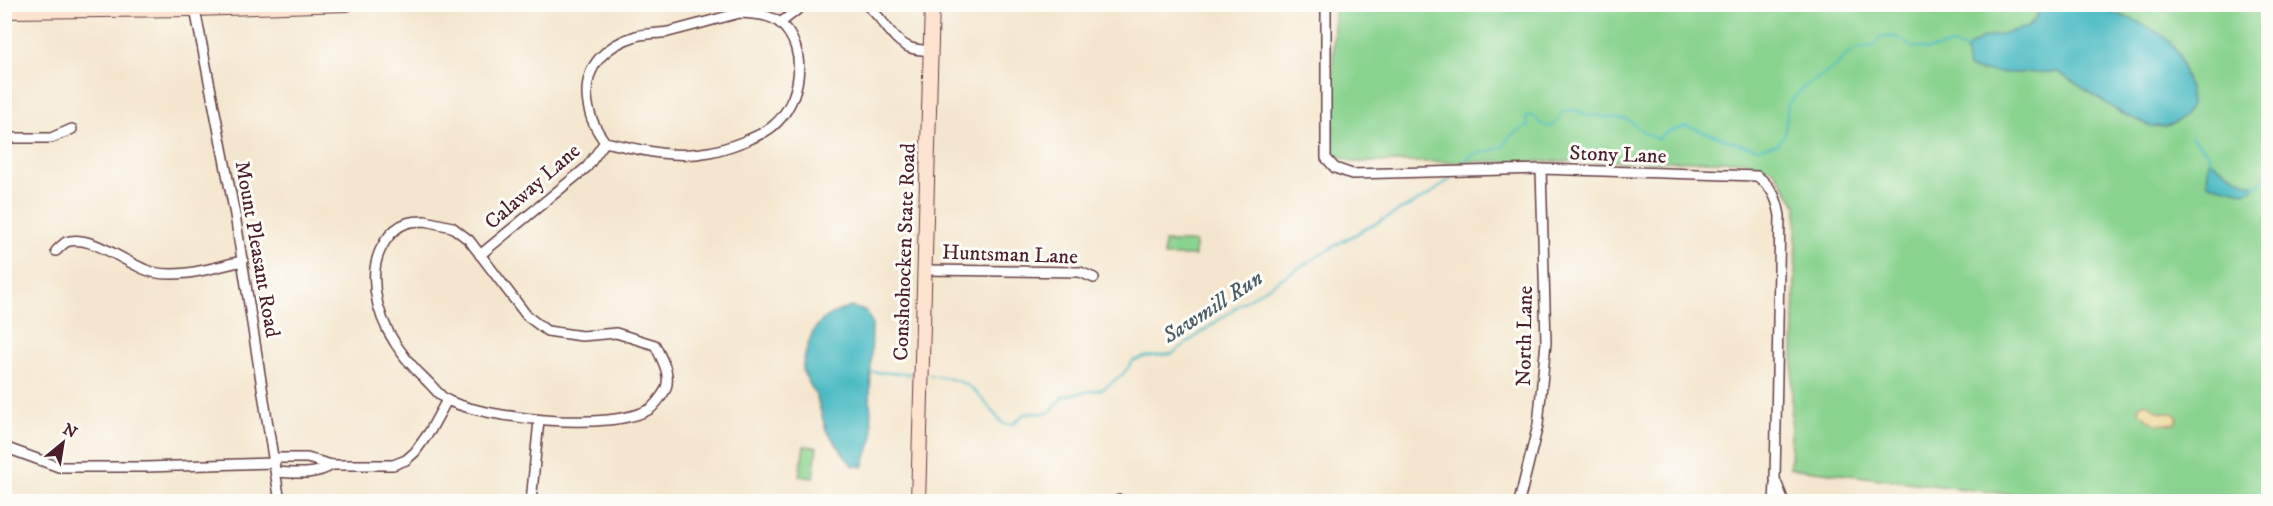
<svg xmlns="http://www.w3.org/2000/svg" width="2273" height="506" viewBox="0 0 2273 506" font-family="'IM FELL DW Pica',serif">
<rect width="100%" height="100%" fill="#fdfcf7"/>
<filter id="ink" filterUnits="userSpaceOnUse"><feTurbulence type="fractalNoise" baseFrequency=".0167" numOctaves="2"/><feDisplacementMap in="SourceGraphic" scale="12" xChannelSelector="R" yChannelSelector="G"/><feConvolveMatrix kernelMatrix="1 2 1 2 8 2 1 2 1" color-interpolation-filters="sRGB"/></filter>
<filter id="wash" filterUnits="userSpaceOnUse"><feTurbulence type="fractalNoise" baseFrequency=".008" numOctaves="4" result="noise"/><feDisplacementMap in="SourceGraphic" scale="24" xChannelSelector="R" yChannelSelector="G"/><feGaussianBlur stdDeviation="1.35" result="paint"/><feColorMatrix in="noise" values="0 0 0 0 0 0 0 0 0 0 0 0 0 0 0 0 0 1.4 0 .05"/><feComposite in="paint" operator="in"/></filter>
<g filter="url(#wash)">
<rect width="100%" height="100%" fill="#f4e6ce"/>
<!-- green -->
<g fill="#8ad38f" stroke="#6a795d" stroke-width="1.5">
<polygon points="1334,5 2268,5 2268,501 2066,501 1790,468 1797,206 1774,170 1745,161 1354,162 1332,154"/>
<rect x="1164" y="242" width="31" height="14"/>
<polygon points="804,446 817,447 813,478 799,476"/>
</g>
<!-- sand -->
<polygon fill="#eeda9e" stroke="#9c7c64" stroke-width="1.5" points="2146,403 2158,411 2175,414 2178,419 2175,423 2157,425 2140,413 2139,406"/>
<!-- water -->
<g fill="#4cbbc3" stroke="#4b6d77" stroke-width="1.5">
<polygon points="2042,5 2093,5 2136,21 2160,34 2169,41 2179,55 2190,93 2191,105 2185,116 2176,122 2164,127 2151,126 2123,114 2058,72 2009,73 1981,71 1968,68 1965,49 1981,39 2028,27 2035,19"/>
<polygon points="2209,160 2239,179 2254,185 2254,189 2243,192 2209,184 2207,181"/>
<path d="M851,307l15,4 6,13 -2,79 3,33 -10,31 -11,-2 -26,-35 -9,-32 -15,-28c7,-35 11,-53 49,-63z"/>
</g>
<g fill="none" stroke-linecap="round" stroke-linejoin="round">
<!-- stream -->
<g stroke="#4cbbc3" stroke-width="2">
<polyline points="2190,136 2207,152 2212,163"/>
<path d="M1464,163l6,-7 33,-9 8,-12 18,-9 -3,-8 2,-3 7,2c5,7 9,10 17,9l7,-6 4,-9 13,-1 10,5 41,4 16,13 15,7 7,-6 22,-7 53,18 17,4 20,-4 8,-10 3,-30 15,-16 35,-23 6,-8 13,-8 17,-3 6,-9h17l17,11 4,-1 9,3 25,-5 15,4"/>
<polyline points="2252,187 2268,179"/>
<polyline points="871,372 914,374"/>
<path d="M930,375c11,2 27,4 37,10 15,9 24,28 37,39h9l11,-10c25,-3 23,6 39,-18l40,-7 20,-15 10,-13 11,-4 28,-3 73,-53 96,-59 88,-47 24,-18"/>
</g>
</g>
</g>
<g filter="url(#ink)">
<g fill="none" stroke-linecap="round" stroke-linejoin="round">
<defs>
<g id="minor">
<polyline points="194,4 235,215 280,502"/>
<path d="M865,4c18,12 26,37 46,44 6,2 13,2 20,3"/>
<path d="M1326,4v154l9,10 17,6 189,-5 216,7c15,11 20,22 23,40l-5,263 9,23"/>
<path d="M740,13c13,1 29,1 40,10 30,26 21,80 -7,103 -13,11 -47,23 -64,26 -35,7 -69,-2 -104,-10 -11,-15 -17,-28 -18,-47 -1,-31 20,-50 49,-59 10,-3 22,-2 32,-4 24,-6 48,-13 72,-19z"/>
<polyline points="780,23 805,4"/>
<polyline points="4,138 51,138 72,129"/>
<path d="M425,221l27,6 17,13 58,76 20,15 35,5 34,-3 39,12c6,13 16,28 11,43 -2,6 -12,18 -16,21 -40,23 -160,10 -201,-8 -8,-3 -14,-12 -20,-18 -32,-30 -58,-69 -54,-114 2,-18 14,-40 32,-46 6,-2 13,-2 18,-2z"/>
<path d="M56,251c3,-3 7,-7 10,-9 25,-9 63,24 86,30 30,7 62,-5 91,-11"/>
<polyline points="480,255 587,167 605,142"/>
<polyline points="925,270 1080,272 1094,278"/>
<polyline points="4,447 59,467 146,467 275,463"/>
<polyline points="274,458 307,458 332,465 393,465 406,460 415,452 430,431 447,400"/>
<path d="M276,472c20,1 39,4 56,-7"/>
<polyline points="1119,500 1119,502"/>
<polyline points="531,502 539,420"/>
<polyline points="1519,502 1538,425 1546,342 1541,169"/>
<polyline points="1774,502 1775,483"/>
</g>
<g id="secondary">
<polyline points="4,11 195,9 347,4"/>
<polyline points="918,502 932,4"/>
</g>
</defs>
<!-- minor casing -->
<use href="#minor" stroke="#643d43" stroke-width="12"/>
<!-- secondary casing -->
<use href="#secondary" stroke="#643d43" stroke-width="16"/>
<!-- minor -->
<use href="#minor" stroke="#fff" stroke-width="9"/>
<!-- secondary -->
<use href="#secondary" stroke="#fde4d1" stroke-width="14"/>
</g>
</g>
<g text-anchor="middle" stroke-width="6" stroke-linejoin="round" paint-order="stroke">
<!-- street labels -->
<g font-size="21" fill="#4a1f2b" stroke="#fdfcf7">
<text transform="translate(1618 154) rotate(2)" y="7">Stony Lane</text>
<text transform="translate(532 186) rotate(-41)" y="7">Calaway Lane</text>
<text transform="translate(258 249) rotate(80)" y="7">Mount Pleasant Road</text>
<text transform="translate(904 252) rotate(-88)" y="7">Conshohocken State Road</text>
<text transform="translate(1010 254) rotate(2)" y="7">Huntsman Lane</text>
<text transform="translate(1524 336) rotate(-89)" y="7">North Lane</text>
</g>
<!-- water labels -->
<g font-size="22" font-style="italic" fill="#4b5d68" stroke="#fdfcf7">
<text transform="translate(1212 306) rotate(-33)" y="8">Sawmill Run</text>
</g>
</g>
<!-- margin -->
<rect width="2273" height="506" fill="none" stroke="#fdfcf7" stroke-width="24"/>
<!-- north arrow -->
<g transform="translate(63 443) rotate(30)" stroke="#fdfcf7" stroke-width="4.5" paint-order="stroke">
<path d="M0-4.5L10 22L0 15L-10 22Z" fill="#4a1f2b"/>
<text y="-9" font-size="16" font-weight="bold" text-anchor="middle" fill="#4a1f2b">N</text>
</g>
</svg>
